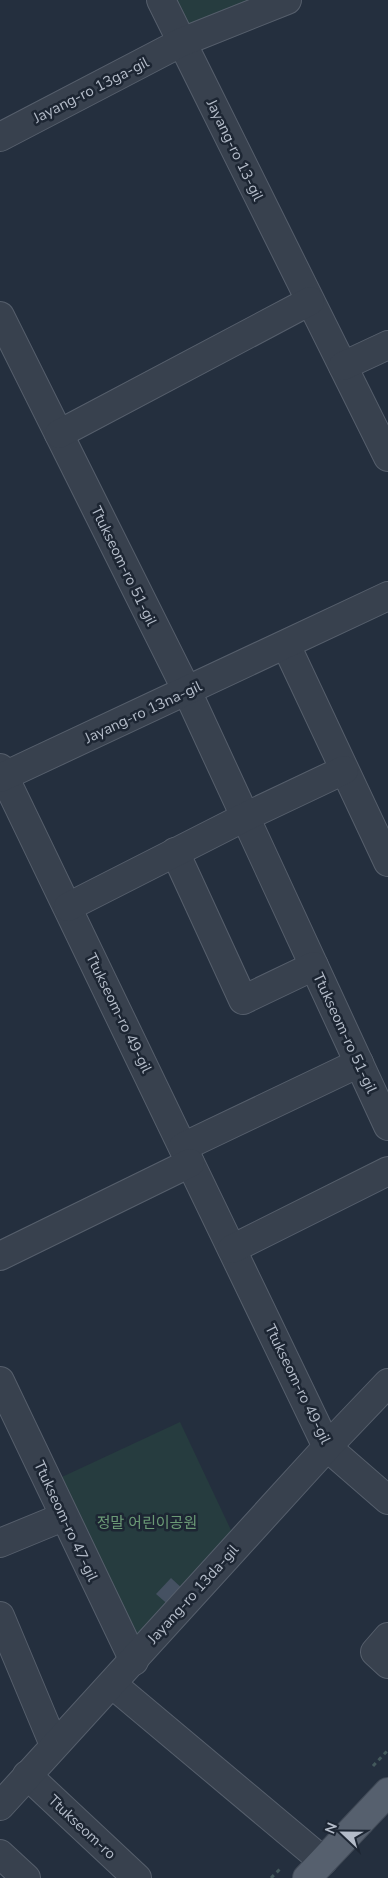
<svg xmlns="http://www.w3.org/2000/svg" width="388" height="1878" viewBox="0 0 388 1878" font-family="'Nunito Sans','Noto Sans KR',sans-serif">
<rect width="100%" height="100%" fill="#242f3e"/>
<!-- green -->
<g fill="#263c3f">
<polygon points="161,0 287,0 182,42"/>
<polygon points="180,1422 238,1545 134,1661 49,1483"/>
</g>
<!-- building -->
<polygon fill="#455162" points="171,1578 185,1591 171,1607 156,1594"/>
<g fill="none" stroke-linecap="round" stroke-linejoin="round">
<defs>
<g id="minor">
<polyline points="161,0 388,457"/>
<polyline points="0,137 182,42 287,0"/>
<polyline points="0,316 187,691 388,1126"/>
<polyline points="343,366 388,345"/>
<polyline points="59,434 310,301"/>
<polyline points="286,645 388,862"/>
<polyline points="0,768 327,1447 388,1500"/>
<polyline points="0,778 388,596"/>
<polyline points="175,852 243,1000 314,966"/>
<polyline points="68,907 245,817 344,770"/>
<polyline points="183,1147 359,1063"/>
<polyline points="232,1249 388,1171"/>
<polyline points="0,1256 190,1163"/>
<polyline points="0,1381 134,1661"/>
<polyline points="0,1543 63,1517"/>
<polyline points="0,1616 54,1745"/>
<polyline points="388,1637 375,1652 388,1664"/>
<polyline points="112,1684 323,1861"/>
<polyline points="27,1775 137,1878"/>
<polyline points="0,1806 327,1447 388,1383"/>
<polyline points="0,1854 26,1878"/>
</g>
<polyline id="major" points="307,1878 388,1792"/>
</defs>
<!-- minor casing -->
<use href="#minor" stroke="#565f6c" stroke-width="30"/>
<!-- major casing -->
<use href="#major" stroke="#414a57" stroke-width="30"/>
<!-- path -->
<g stroke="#44595c" stroke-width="3" stroke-dasharray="4 4" stroke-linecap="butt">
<polyline points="373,1766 388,1750"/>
<polyline points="271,1878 280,1869"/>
</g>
<!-- minor -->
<use href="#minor" stroke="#38414e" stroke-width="28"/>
<!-- major -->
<use href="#major" stroke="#56606e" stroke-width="28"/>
</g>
<g text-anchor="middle" stroke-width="5" stroke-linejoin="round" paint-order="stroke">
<!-- street labels -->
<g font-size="15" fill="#b4bcc9" stroke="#1d2633">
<text transform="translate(91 90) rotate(-27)" y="5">Jayang-ro 13ga-gil</text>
<text transform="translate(235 150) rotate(64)" y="5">Jayang-ro 13-gil</text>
<text transform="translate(124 566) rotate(64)" y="5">Ttukseom-ro 51-gil</text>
<text transform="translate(143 712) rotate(-25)" y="5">Jayang-ro 13na-gil</text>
<text transform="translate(119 1013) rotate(64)" y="5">Ttukseom-ro 49-gil</text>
<text transform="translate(345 1033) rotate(65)" y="5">Ttukseom-ro 51-gil</text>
<text transform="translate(298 1384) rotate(64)" y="5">Ttukseom-ro 49-gil</text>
<text transform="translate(66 1521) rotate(65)" y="5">Ttukseom-ro 47-gil</text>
<text transform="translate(193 1594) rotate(-48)" y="5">Jayang-ro 13da-gil</text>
<text transform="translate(82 1827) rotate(43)" y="5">Ttukseom-ro</text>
</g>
<!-- park labels -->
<g font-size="15" fill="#6b9a76" stroke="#1d2633">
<text x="147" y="1528">정말 어린이공원</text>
</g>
</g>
<!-- north arrow -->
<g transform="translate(343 1833) rotate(292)" stroke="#1d2633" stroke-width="4" paint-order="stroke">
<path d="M0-4L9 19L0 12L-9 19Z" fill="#b4bcc9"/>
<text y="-8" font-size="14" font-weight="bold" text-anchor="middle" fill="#b4bcc9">N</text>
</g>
</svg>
